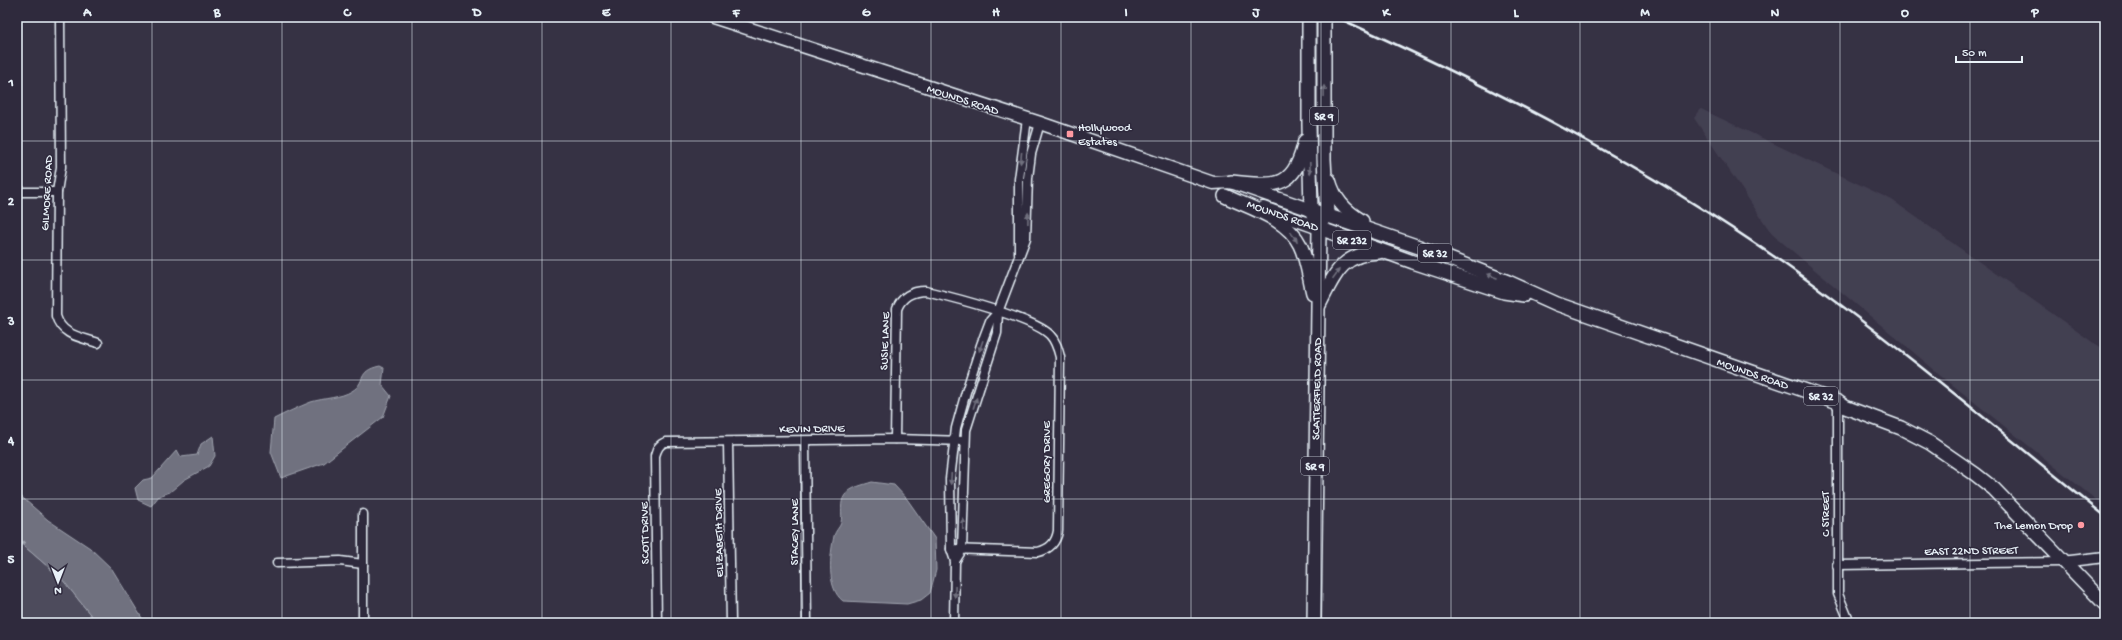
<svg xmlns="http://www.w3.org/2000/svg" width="2122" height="640" viewBox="0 0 2122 640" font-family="'Gochi Hand',sans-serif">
<rect width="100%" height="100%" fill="#363244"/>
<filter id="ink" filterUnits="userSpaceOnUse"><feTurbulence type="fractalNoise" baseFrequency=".025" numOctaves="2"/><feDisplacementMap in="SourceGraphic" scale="8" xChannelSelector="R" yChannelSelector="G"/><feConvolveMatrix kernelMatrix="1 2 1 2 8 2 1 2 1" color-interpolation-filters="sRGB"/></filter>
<g filter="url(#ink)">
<!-- built -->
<polygon fill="#433f51" points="1701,109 1892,200 2105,351 2105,507 1949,382 1772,234 1694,118"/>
<!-- green -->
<polygon fill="#4d4b5c" stroke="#9a9eaa" points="17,540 62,579 97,623 17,623"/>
<!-- water -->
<g fill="#70717f" stroke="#a0a4af">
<path d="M380,366l4,2 -2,17 9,11 -8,21 -59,46 -43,15 -10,-26 3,-33c12,-6 24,-12 37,-17 13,-4 30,-4 41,-11 15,-9 4,-20 28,-25z"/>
<polygon points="213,436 215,456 209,466 184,480 170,492 159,496 151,506 138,500 135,488 143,480 152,478 177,450 181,457 197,455 201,444"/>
<path d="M872,482l22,3 13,14 28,40 1,31 -6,23 -9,7 -14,4 -64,-3c-17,-13 -13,-46 -9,-65 1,-5 6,-9 7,-13 2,-10 -2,-20 4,-28 6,-8 18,-10 27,-13z"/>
<polygon points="17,493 48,520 90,548 112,569 145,623 97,623 62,579 17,540"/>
</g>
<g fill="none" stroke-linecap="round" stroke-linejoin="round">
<!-- stream -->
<polyline stroke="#a0a4af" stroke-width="2.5" points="17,545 24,542"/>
<defs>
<g id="minor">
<path d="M60,17l1,150 -4,25 -1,124c6,20 25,21 42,27"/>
<polyline points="17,192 57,192"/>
<polyline points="1019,253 1019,179 1027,119"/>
<polyline points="1838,402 1838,594 1850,623"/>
<path d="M895,439l2,-130c5,-13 16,-18 29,-18 25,6 108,27 124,44 6,6 8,14 10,22l-2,174c-2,12 -8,18 -20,21l-87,-3"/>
<polyline points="805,441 807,623"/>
<polyline points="728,442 731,623"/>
<polyline points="955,561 962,550 966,430 997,333 998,312 1026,238 1028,178 1031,154 1040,123"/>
<polyline points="277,563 340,561 363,564"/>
<polyline points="1837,565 2062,562"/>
<polyline points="363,623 363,514"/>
<path d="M657,623l-2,-167c2,-7 4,-12 11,-14l229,-3 70,2"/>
<polyline points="954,623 955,561 951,549 950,479 956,428 966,392 981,345 990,321 998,312"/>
</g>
<polyline id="tertiary" points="2062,562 2105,557"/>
<g id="secondary">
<polyline points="713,17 1040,123 1213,183 1231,182 1311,210"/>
<polyline points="1263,208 1319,228"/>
</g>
<g id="primary">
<polyline points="1309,17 1309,125 1311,210 1319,228 1314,623"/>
<path d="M1329,180c5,19 16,31 33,41"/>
<path d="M1231,182c44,4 63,9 74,-41"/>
<path d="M1225,196c25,12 62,22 75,49 7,14 9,32 13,48"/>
<polyline points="1311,210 1419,247 1508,282 1557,304 1838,402 1845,407 1901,428 1930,443 1975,474 1994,489 2105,604"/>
<polyline points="1323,220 1327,214 1324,159 1324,17"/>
<polyline points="1319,228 1413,262 1504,292 1524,295"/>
<path d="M1319,305c16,-31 22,-51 60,-53"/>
</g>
</defs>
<!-- minor casing -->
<use href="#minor" stroke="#e8f1f8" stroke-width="11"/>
<!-- tertiary casing -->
<use href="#tertiary" stroke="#e8f1f8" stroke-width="13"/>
<!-- secondary casing -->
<use href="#secondary" stroke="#e8f1f8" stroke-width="15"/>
<!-- primary casing -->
<use href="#primary" stroke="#e8f1f8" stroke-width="16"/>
<!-- minor -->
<use href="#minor" stroke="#2f2a3d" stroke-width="8"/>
<!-- tertiary -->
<use href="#tertiary" stroke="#2f2a3d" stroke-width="10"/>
<!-- secondary -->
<use href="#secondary" stroke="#2f2a3d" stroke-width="12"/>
<!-- primary -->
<use href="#primary" stroke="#2f2a3d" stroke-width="13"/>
<!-- rail -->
<path stroke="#e8f1f8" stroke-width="2.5" d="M1336,17c158,71 312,150 453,250 109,78 212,165 316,249"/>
</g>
<!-- one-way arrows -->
<defs><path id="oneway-solid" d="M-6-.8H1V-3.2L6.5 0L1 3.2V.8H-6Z"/></defs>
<g fill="#70707e">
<use href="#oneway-solid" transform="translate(1324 91) rotate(-90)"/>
<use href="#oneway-solid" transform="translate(1021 158) rotate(96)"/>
<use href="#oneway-solid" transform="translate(1310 168) rotate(88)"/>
<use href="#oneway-solid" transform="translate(1028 218) rotate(-89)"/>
<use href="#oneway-solid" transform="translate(1294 237) rotate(54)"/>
<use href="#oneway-solid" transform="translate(1336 274) rotate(-55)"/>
<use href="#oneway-solid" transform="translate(1492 276) rotate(-159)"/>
<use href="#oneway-solid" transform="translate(981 346) rotate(109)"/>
<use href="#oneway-solid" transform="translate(975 403) rotate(-72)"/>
<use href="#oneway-solid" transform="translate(951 479) rotate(93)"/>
<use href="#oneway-solid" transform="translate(963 524) rotate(-89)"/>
<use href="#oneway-solid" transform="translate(955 592) rotate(91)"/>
</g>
</g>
<!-- grid -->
<path fill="none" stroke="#e8f1f8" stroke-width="1" stroke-opacity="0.55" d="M152,17v606M282,17v606M412,17v606M542,17v606M671,17v606M801,17v606M931,17v606M1061,17v606M1191,17v606M1321,17v606M1451,17v606M1580,17v606M1710,17v606M1840,17v606M1970,17v606M17,141h2088M17,260h2088M17,380h2088M17,499h2088"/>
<!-- markers -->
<g fill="#ff9aa2" stroke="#2f2a3d" stroke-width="1.5">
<rect x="1066" y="130" width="8" height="8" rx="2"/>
<circle cx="2081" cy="525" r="4"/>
</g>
<g text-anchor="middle" stroke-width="3" stroke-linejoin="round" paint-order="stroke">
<!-- shield labels -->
<g fill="#2f2a3d" stroke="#b0b5c0" stroke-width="1">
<rect x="1310" y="107" width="28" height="18" rx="3"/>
<rect x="1333" y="231" width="38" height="18" rx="3"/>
<rect x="1418" y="244" width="34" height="18" rx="3"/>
<rect x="1804" y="387" width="34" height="18" rx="3"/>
<rect x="1301" y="457" width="28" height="18" rx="3"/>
</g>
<g font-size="11" font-weight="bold" fill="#e8f1f8">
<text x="1324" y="120">SR 9</text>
<text x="1352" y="244">SR 232</text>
<text x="1435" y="257">SR 32</text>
<text x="1821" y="400">SR 32</text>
<text x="1315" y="470">SR 9</text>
</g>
<!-- street labels -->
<g font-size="12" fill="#e8f1f8" stroke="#2f2a3d">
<text transform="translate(963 99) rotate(18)" y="4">MOUNDS ROAD</text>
<text transform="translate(46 193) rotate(-87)" y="4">GILMORE ROAD</text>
<text transform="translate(1283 215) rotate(19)" y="4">MOUNDS ROAD</text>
<text transform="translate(884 341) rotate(-88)" y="4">SUSIE LANE</text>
<text transform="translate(1753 373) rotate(19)" y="4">MOUNDS ROAD</text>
<text transform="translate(1316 389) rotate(-89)" y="4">SCATTERFIELD ROAD</text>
<text transform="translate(812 428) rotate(-1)" y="4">KEVIN DRIVE</text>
<text transform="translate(1046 462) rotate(-90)" y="4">GREGORY DRIVE</text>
<text transform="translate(1825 514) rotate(-90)" y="4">C STREET</text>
<text transform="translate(794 532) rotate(-90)" y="4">STACEY LANE</text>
<text transform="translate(644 533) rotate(-91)" y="4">SCOTT DRIVE</text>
<text transform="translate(718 533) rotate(-91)" y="4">ELIZABETH DRIVE</text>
<text transform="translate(1971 550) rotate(-1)" y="4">EAST 22ND STREET</text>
</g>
<!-- poi labels -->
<g font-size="12" fill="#e8f1f8" stroke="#2f2a3d" text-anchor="start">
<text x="1078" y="131">Hollywood<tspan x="1078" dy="14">Estates</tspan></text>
<text x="2073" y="529" text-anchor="end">The Lemon Drop</text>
</g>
</g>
<!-- margin -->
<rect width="2122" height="640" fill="none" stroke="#2f2a3d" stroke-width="44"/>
<!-- north arrow -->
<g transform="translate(58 582) rotate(180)" stroke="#2f2a3d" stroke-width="3" paint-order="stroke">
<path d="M0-3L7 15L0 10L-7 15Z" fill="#e8f1f8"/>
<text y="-6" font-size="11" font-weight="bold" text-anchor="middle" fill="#e8f1f8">N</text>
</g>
<!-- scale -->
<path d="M1956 56v6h66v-6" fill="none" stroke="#e8f1f8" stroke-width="2"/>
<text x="1962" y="56" font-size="12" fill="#e8f1f8" stroke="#2f2a3d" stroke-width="3" paint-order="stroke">50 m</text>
<rect x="22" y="22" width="2078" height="596" fill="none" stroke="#e8f1f8" stroke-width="1.5"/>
<g font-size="13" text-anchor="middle" font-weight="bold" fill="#e8f1f8">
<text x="87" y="16">A</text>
<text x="217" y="16">B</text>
<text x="347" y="16">C</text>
<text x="477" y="16">D</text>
<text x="606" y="16">E</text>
<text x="736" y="16">F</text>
<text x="866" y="16">G</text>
<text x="996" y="16">H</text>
<text x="1126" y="16">I</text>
<text x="1256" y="16">J</text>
<text x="1386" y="16">K</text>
<text x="1516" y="16">L</text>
<text x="1645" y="16">M</text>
<text x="1775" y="16">N</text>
<text x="1905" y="16">O</text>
<text x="2035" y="16">P</text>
<text x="11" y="86">1</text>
<text x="11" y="205">2</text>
<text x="11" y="325">3</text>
<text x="11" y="444">4</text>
<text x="11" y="563">5</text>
</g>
</svg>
